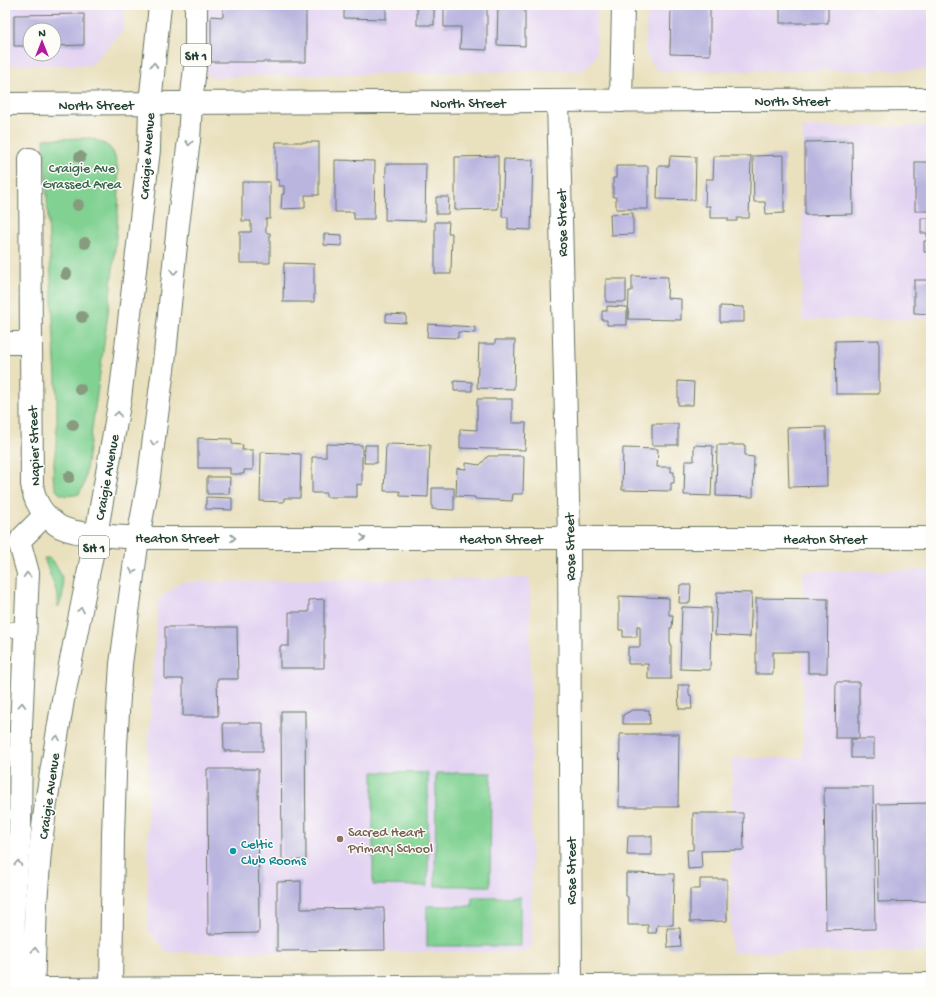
<svg xmlns="http://www.w3.org/2000/svg" width="936" height="997" viewBox="0 0 936 997" font-family="'Gochi Hand',sans-serif">
<rect width="100%" height="100%" fill="#fdfcf7"/>
<filter id="ink" filterUnits="userSpaceOnUse"><feTurbulence type="fractalNoise" baseFrequency=".025" numOctaves="2"/><feDisplacementMap in="SourceGraphic" scale="8" xChannelSelector="R" yChannelSelector="G"/><feConvolveMatrix kernelMatrix="1 2 1 2 8 2 1 2 1" color-interpolation-filters="sRGB"/></filter>
<filter id="wash" filterUnits="userSpaceOnUse"><feTurbulence type="fractalNoise" baseFrequency=".012" numOctaves="4" result="noise"/><feDisplacementMap in="SourceGraphic" scale="16" xChannelSelector="R" yChannelSelector="G"/><feGaussianBlur stdDeviation="0.9" result="paint"/><feColorMatrix in="noise" values="0 0 0 0 0 0 0 0 0 0 0 0 0 0 0 0 0 1.4 0 .05"/><feComposite in="paint" operator="in"/></filter>
<g filter="url(#wash)">
<rect width="100%" height="100%" fill="#e9e0bd"/>
<!-- built -->
<g fill="#e3d3f2" fill-rule="evenodd">
<path d="M5,5h120l-2,25 -32,35h-86zM30,30h24v24h-24z"/>
<polygon points="205,5 597,5 596,56 584,70 209,77 205,70"/>
<polygon points="647,5 931,5 931,70 658,71 645,53"/>
<polygon points="931,126 931,319 802,320 803,127"/>
<polygon points="931,570 931,952 731,952 732,758 803,758 803,571"/>
<polygon points="530,578 532,946 524,952 168,952 148,930 148,748 158,600 180,582"/>
</g>
<!-- green -->
<g fill="#80d192" stroke="#508763">
<path d="M90,138c8,3 21,7 24,16 8,19 4,53 3,72 -7,87 -21,173 -33,259l-5,9c-7,2 -16,3 -21,-2 -9,-10 -3,-35 -2,-47 1,-14 1,-29 1,-44l-13,-262z"/>
<path d="M44,558h5c14,11 19,33 9,49v-11z"/>
<polygon points="373,772 428,773 428,886 373,885"/>
<polygon points="436,773 491,773 490,886 435,886"/>
<polygon points="472,897 520,897 520,946 427,946 427,906 472,906"/>
</g>
<g id="blocks">
<!-- building -->
<g fill="#bab5df">
<polygon points="223,5 306,5 306,62 211,62 211,16 223,17"/>
<polygon points="344,5 386,5 386,19 344,18"/>
<rect x="417" y="5" width="17" height="20"/>
<polygon points="444,5 487,5 487,50 460,49 461,27 444,27"/>
<polygon points="498,5 525,5 525,46 497,45"/>
<polygon points="671,5 710,5 710,55 670,54"/>
<rect x="780" y="5" width="48" height="18"/>
<polygon points="84,14 84,45 54,46 54,30 30,30 30,46 14,46 14,15"/>
<polygon points="852,141 853,214 805,215 805,142"/>
<polygon points="276,142 319,142 319,195 305,195 305,208 281,209 282,194 284,194 284,186 279,186 279,180 276,180"/>
<polygon points="784,155 784,213 766,214 765,202 754,202 753,156"/>
<polygon points="498,156 498,209 455,210 455,157"/>
<polygon points="670,156 696,157 695,200 657,199 658,166 669,166"/>
<polygon points="714,156 751,156 749,218 737,218 737,221 728,221 728,218 710,218 710,206 705,206 706,179 713,179"/>
<polygon points="504,159 533,160 531,230 508,229 508,217 502,217"/>
<polygon points="335,160 375,161 374,219 354,219 354,212 335,212"/>
<rect x="915" y="162" width="16" height="49"/>
<polygon points="386,164 426,164 425,221 385,220"/>
<polygon points="616,166 648,166 648,209 616,209 616,197 613,197 613,178 616,178"/>
<polygon points="242,182 270,182 270,219 266,219 266,233 270,233 270,263 240,263 240,232 251,232 251,221 242,221"/>
<polygon points="436,197 449,197 448,214 436,214"/>
<polygon points="633,213 633,234 611,235 610,214"/>
<polygon points="921,218 931,218 931,252 924,252 924,241 927,241 927,233 921,233"/>
<polygon points="435,222 449,222 448,233 452,233 451,274 435,274"/>
<polygon points="324,234 342,235 342,246 324,245"/>
<polygon points="284,263 314,264 314,302 283,302"/>
<polygon points="632,276 668,277 667,298 681,299 681,320 628,319 629,291 632,291"/>
<rect x="606" y="279" width="20" height="23"/>
<polygon points="914,280 931,280 931,314 914,313"/>
<polygon points="607,306 627,307 627,325 607,325 607,320 602,320 602,311 607,311"/>
<polygon points="720,306 744,307 744,322 720,322"/>
<polygon points="386,314 406,315 406,323 386,322"/>
<polygon points="428,324 475,327 475,333 458,332 458,338 427,337"/>
<polygon points="495,340 515,340 514,389 477,388 479,344 495,344"/>
<polygon points="879,340 879,394 836,394 835,341"/>
<polygon points="454,381 472,382 472,391 454,391"/>
<polygon points="678,381 694,382 693,405 678,405"/>
<polygon points="477,399 512,399 512,423 526,423 525,450 460,448 460,429 477,430"/>
<rect x="652" y="424" width="26" height="21"/>
<polygon points="826,427 827,486 789,487 787,428"/>
<polygon points="198,438 232,439 232,444 243,445 242,450 253,450 253,470 244,470 244,474 230,474 230,468 198,468"/>
<polygon points="326,444 362,445 362,485 357,484 357,497 326,497 326,493 312,493 312,457 326,457"/>
<polygon points="386,444 430,445 428,497 400,496 400,491 384,491"/>
<polygon points="365,445 377,445 377,463 364,463"/>
<polygon points="694,445 713,446 711,496 684,495 685,461 694,461"/>
<polygon points="717,445 745,445 745,456 754,457 753,497 716,496"/>
<polygon points="623,448 658,449 657,467 671,467 671,472 674,472 674,483 671,483 671,491 622,490"/>
<polygon points="261,452 301,454 300,498 284,498 284,502 260,501"/>
<polygon points="488,456 524,456 523,494 513,494 512,501 475,499 475,497 456,496 457,468 466,469 466,463 480,465"/>
<polygon points="207,477 230,477 229,494 207,494"/>
<polygon points="432,488 454,488 454,510 432,509"/>
<polygon points="206,497 232,498 232,510 206,509"/>
<polygon points="680,585 691,585 690,603 679,603"/>
<polygon points="717,592 752,593 750,637 715,635"/>
<polygon points="619,596 669,598 669,615 673,615 672,628 670,628 670,643 671,643 671,679 648,679 648,664 628,664 628,647 640,647 640,626 637,626 637,637 623,637 623,630 619,630"/>
<polygon points="756,598 828,599 827,673 808,673 808,652 773,652 773,674 756,674"/>
<polygon points="324,599 324,668 280,668 280,646 289,646 289,612 309,612 309,600"/>
<polygon points="682,607 711,608 710,670 680,669"/>
<polygon points="165,627 237,627 238,679 217,679 218,716 183,716 183,679 165,679"/>
<polygon points="836,682 859,682 859,738 835,738"/>
<polygon points="678,685 689,685 689,695 691,695 692,709 679,709"/>
<polygon points="632,710 649,710 650,724 623,724 623,715"/>
<polygon points="281,711 305,711 306,860 282,860"/>
<polygon points="223,723 263,723 263,751 224,751"/>
<polygon points="620,734 679,734 678,807 619,807"/>
<rect x="851" y="739" width="23" height="19"/>
<polygon points="207,769 258,769 259,933 208,934"/>
<polygon points="824,787 873,787 875,929 826,930"/>
<polygon points="931,803 931,901 878,902 877,804"/>
<polygon points="693,813 743,813 744,850 701,851 702,868 688,869 687,850 693,850"/>
<polygon points="628,836 652,836 652,855 627,855"/>
<polygon points="626,873 674,874 673,925 657,925 656,933 648,933 648,925 628,925 628,897 626,896"/>
<polygon points="700,879 727,879 727,921 690,922 690,889 700,889"/>
<polygon points="301,881 301,909 384,908 385,950 277,951 277,882"/>
<polygon points="667,928 680,928 681,947 668,948"/>
</g>
</g>
</g>
<g filter="url(#ink)">
<use href="#blocks" fill-opacity="0" stroke="#667664" stroke-width="1"/>
<g fill="none" stroke-linecap="round" stroke-linejoin="round">
<defs>
<polyline id="lane" points="5,630 26,629"/>
<g id="street">
<polyline points="621,101 623,5"/>
<polyline points="30,159 31,343"/>
<path d="M5,343h26l1,141c1,6 2,13 5,18 4,9 12,17 20,23 15,11 62,11 81,13h431l2,454"/>
<polyline points="45,515 22,538 20,544 28,573 21,727 20,831 14,902 13,942 14,973 18,980 24,986 33,989 52,989 931,984"/>
</g>
<g id="secondary">
<polyline points="558,101 569,538 931,538"/>
<polyline points="5,104 931,99"/>
</g>
<g id="highway">
<polyline points="33,992 36,903 40,851 46,803 63,700 96,535 120,399 149,150 150,104 160,5"/>
<polyline points="111,992 113,835 116,745 121,664 138,538 148,484 165,354 178,225 189,140 191,104 196,58 196,5"/>
</g>
</defs>
<!-- lane casing -->
<use href="#lane" stroke="#667664" stroke-width="16"/>
<!-- street casing -->
<use href="#street" stroke="#667664" stroke-width="24"/>
<!-- secondary casing -->
<use href="#secondary" stroke="#667664" stroke-width="24"/>
<!-- highway casing -->
<use href="#highway" stroke="#667664" stroke-width="24"/>
<!-- lane -->
<use href="#lane" stroke="#fff" stroke-width="15"/>
<!-- street -->
<use href="#street" stroke="#fff" stroke-width="22"/>
<!-- secondary -->
<use href="#secondary" stroke="#fff" stroke-width="22"/>
<!-- highway -->
<use href="#highway" stroke="#fff" stroke-width="22"/>
</g>
<!-- trees -->
<g fill="#879b7f">
<circle cx="80" cy="157" r="6"/>
<circle cx="78" cy="205" r="6"/>
<circle cx="85" cy="243" r="6"/>
<circle cx="66" cy="274" r="6"/>
<circle cx="82" cy="317" r="6"/>
<circle cx="80" cy="389" r="6"/>
<circle cx="73" cy="425" r="6"/>
<circle cx="69" cy="477" r="6"/>
</g>
<!-- one-way arrows -->
<defs><path id="oneway-chevron" d="M-2-3.5L2.5 0L-2 3.5" fill="none" stroke-width="1.6" stroke-linecap="round" stroke-linejoin="round"/></defs>
<g stroke="#8f9e9a">
<use href="#oneway-chevron" transform="translate(154 65) rotate(-84)"/>
<use href="#oneway-chevron" transform="translate(189 143) rotate(96)"/>
<use href="#oneway-chevron" transform="translate(174 272) rotate(96)"/>
<use href="#oneway-chevron" transform="translate(118 414) rotate(-80)"/>
<use href="#oneway-chevron" transform="translate(154 443) rotate(97)"/>
<use href="#oneway-chevron" transform="translate(233 538)"/>
<use href="#oneway-chevron" transform="translate(363 538)"/>
<use href="#oneway-chevron" transform="translate(133 571) rotate(98)"/>
<use href="#oneway-chevron" transform="translate(27 575) rotate(-94)"/>
<use href="#oneway-chevron" transform="translate(81 610) rotate(-78)"/>
<use href="#oneway-chevron" transform="translate(22 705) rotate(-87)"/>
<use href="#oneway-chevron" transform="translate(57 738) rotate(-80)"/>
<use href="#oneway-chevron" transform="translate(18 863) rotate(-86)"/>
<use href="#oneway-chevron" transform="translate(35 950) rotate(-88)"/>
</g>
</g>
<!-- markers -->
<circle fill="#8d6e63" stroke="#fdfcf7" stroke-width="1.5" cx="340" cy="839" r="4"/>
<circle fill="#0f9aa8" stroke="#fdfcf7" stroke-width="1.5" cx="233" cy="851" r="4"/>
<g text-anchor="middle" stroke-width="3" stroke-linejoin="round" paint-order="stroke">
<!-- shield labels -->
<g fill="#fdfcf7" stroke="#62766e" stroke-width="1">
<rect x="181" y="44" width="30" height="22" rx="3"/>
<rect x="79" y="536" width="30" height="22" rx="3"/>
</g>
<g font-size="13" font-weight="bold" fill="#1f3d34">
<text x="196" y="60">SH 1</text>
<text x="94" y="552">SH 1</text>
</g>
<!-- street labels -->
<g font-size="14" fill="#1f3d34" stroke="#fdfcf7">
<text x="792" y="105">North Street</text>
<text x="468" y="107">North Street</text>
<text x="96" y="109">North Street</text>
<text transform="translate(146 156) rotate(-86)" y="5">Craigie Avenue</text>
<text transform="translate(561 223) rotate(-91)" y="5">Rose Street</text>
<text transform="translate(33 446) rotate(-92)" y="5">Napier Street</text>
<text transform="translate(106 477) rotate(-80)" y="5">Craigie Avenue</text>
<text x="177" y="542">Heaton Street</text>
<text x="501" y="543">Heaton Street</text>
<text x="825" y="543">Heaton Street</text>
<text transform="translate(569 547) rotate(-91)" y="5">Rose Street</text>
<text transform="translate(48 796) rotate(-82)" y="5">Craigie Avenue</text>
<text transform="translate(570 871) rotate(-90)" y="5">Rose Street</text>
</g>
<!-- park labels -->
<g font-size="14" fill="#37624c" stroke="#fdfcf7">
<text x="82" y="172">Craigie Ave<tspan x="82" dy="16">Grassed Area</tspan></text>
</g>
<!-- education labels -->
<g font-size="14" fill="#785e54" stroke="#fdfcf7" text-anchor="start">
<text x="348" y="836">Sacred Heart<tspan x="348" dy="16">Primary School</tspan></text>
</g>
<!-- culture labels -->
<g font-size="14" fill="#0d838f" stroke="#fdfcf7" text-anchor="start">
<text x="241" y="848">Celtic<tspan x="241" dy="16">Club Rooms</tspan></text>
</g>
</g>
<!-- margin -->
<rect width="936" height="997" fill="none" stroke="#fdfcf7" stroke-width="20"/>
<!-- north arrow -->
<g transform="translate(42 42)"><circle r="19" fill="#fdfcf7" stroke="#a4b0a9"/>
<path d="M0-3L7 15L0 10L-7 15Z" fill="#b5179e"/>
<text y="-6" font-size="11" font-weight="bold" text-anchor="middle" fill="#1f3d34">N</text>
</g>
</svg>
